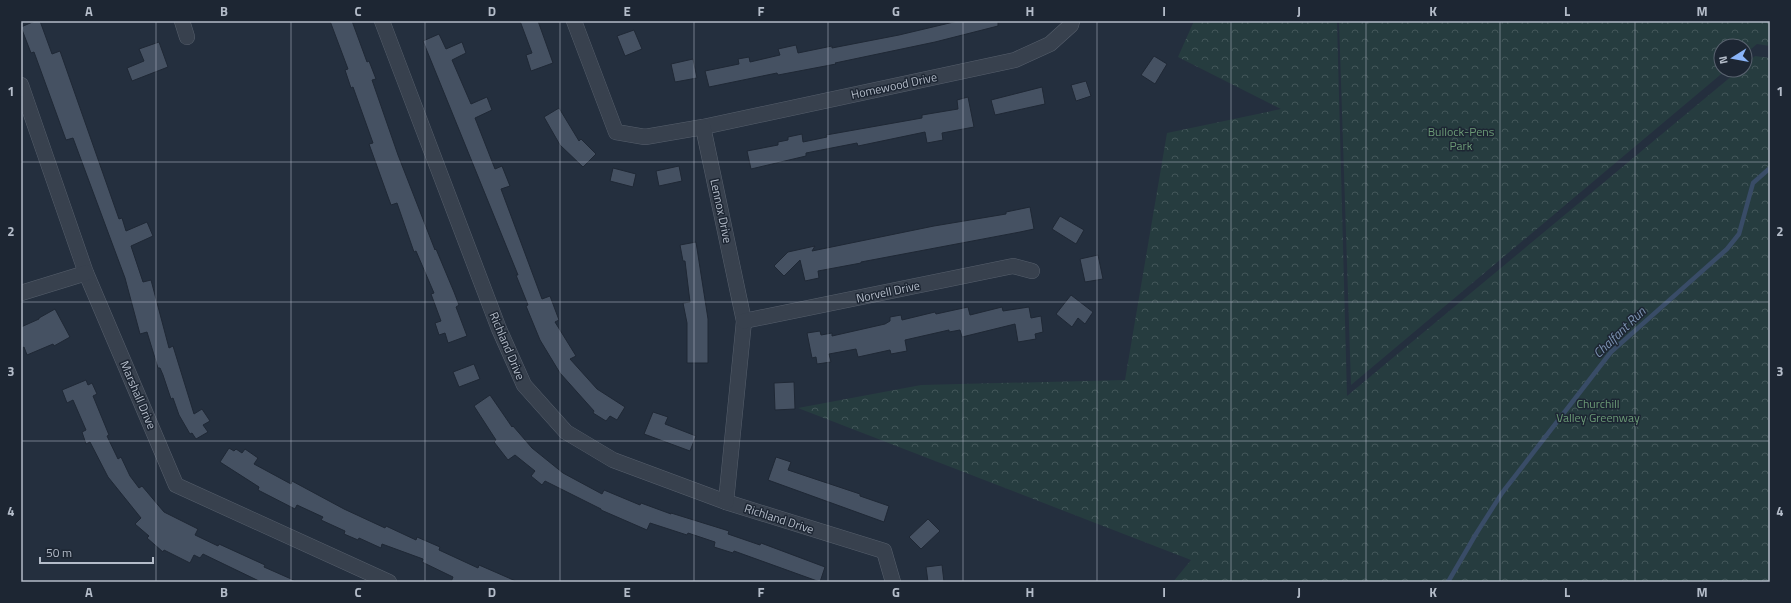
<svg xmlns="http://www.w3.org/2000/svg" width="1791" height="603" viewBox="0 0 1791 603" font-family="'Titillium Web',sans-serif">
<defs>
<pattern id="park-crowns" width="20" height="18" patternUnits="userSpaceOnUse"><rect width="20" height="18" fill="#263c3f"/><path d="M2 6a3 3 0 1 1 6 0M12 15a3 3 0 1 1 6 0" fill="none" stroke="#435659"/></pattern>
</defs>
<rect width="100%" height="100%" fill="#242f3e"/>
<!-- park -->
<g fill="url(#park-crowns)">
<polygon points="1194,21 1337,21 1347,396 1739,70 1745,70 1745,65 1755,56 1770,58 1770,582 1173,582 1191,560 798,408 921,385 1125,380 1167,133 1281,109 1178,57"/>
<polygon points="1339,21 1770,21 1770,46 1757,44 1745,54 1745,46 1721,46 1721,70 1726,70 1351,385"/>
</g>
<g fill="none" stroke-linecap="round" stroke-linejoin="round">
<!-- stream -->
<polyline stroke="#394c67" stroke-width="4.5" points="1448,582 1476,534 1502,493 1611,352 1727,249 1739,234 1753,183 1770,168"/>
</g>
<!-- building -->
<g fill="#455162" stroke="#1f2835">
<polygon points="35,21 40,21 52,54 60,51 119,219 122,218 126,231 147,222 153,236 131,246 143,282 151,280 169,348 173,346 194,414 202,409 210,421 203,425 208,432 196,439 192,433 190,434 179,415 173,398 171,399 163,375 160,368 158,368 147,332 140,334 125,278 73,138 66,140 34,52 31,53 21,27"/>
<polygon points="330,21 352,21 367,62 369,61 376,79 372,80 398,155 435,250 436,249 454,292 459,305 456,307 467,336 448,343 445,333 439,335 435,323 441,321 431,294 434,293 416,251 414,252 397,203 391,205 387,194 369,144 373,143 353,87 351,88 345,70 348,69"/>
<polygon points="520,21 538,21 553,63 531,71 526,55 532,53"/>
<polygon points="958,21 998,21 998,26 935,42 835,63 836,64 778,75 777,73 709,87 705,71 739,64 738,59 749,57 750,62 780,55 778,49 796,45 798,53 832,46 832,48 899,35"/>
<polygon points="634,30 642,49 625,56 617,36"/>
<polygon points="439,34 446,49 462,42 466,53 452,60 471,104 487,97 492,110 475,118 495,169 502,166 510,186 501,189 542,299 550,296 559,320 555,322 576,356 570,359 597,389 625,407 617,420 610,416 606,421 593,413 594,411 560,373 540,340 526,306 528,305 516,275 518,275 423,41"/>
<polygon points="159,42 168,67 132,81 127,68 144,61 139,49"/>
<polygon points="1154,56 1167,64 1155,84 1141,75"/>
<polygon points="693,59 697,78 675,82 671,64"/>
<polygon points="1086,81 1091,96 1076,101 1071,85"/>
<polygon points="1042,87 1045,104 995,115 991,100"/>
<polygon points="968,97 974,127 942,133 943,140 927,143 925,132 858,146 857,143 806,153 806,156 751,169 747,151 778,145 778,142 788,140 788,137 802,134 803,142 827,137 826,135 922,118 922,115 958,109 957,100"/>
<polygon points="559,108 579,141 581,139 596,154 583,167 560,145 544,117"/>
<polygon points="679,166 682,181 659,186 656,171"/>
<polygon points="613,168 636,174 633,187 610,181"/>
<polygon points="1030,207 1034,229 1020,232 861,262 861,263 818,271 819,278 805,281 800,260 784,276 774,266 788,252 815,246 812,251 934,226 1006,214 1006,212"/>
<polygon points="1060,216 1084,230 1076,244 1052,229"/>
<polygon points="696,242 708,319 708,363 687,363 687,323 683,303 690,302 685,261 683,261 680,245"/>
<polygon points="1098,255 1103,279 1085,282 1080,259"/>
<polygon points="1071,295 1093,312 1085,324 1078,318 1072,327 1056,314"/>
<polygon points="968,307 970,315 1002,307 1003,311 1029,307 1031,318 1041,316 1043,332 1035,334 1036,339 1018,342 1015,324 962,337 960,330 949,332 949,330 905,340 907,351 891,354 890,350 858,357 856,349 829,354 831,362 817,364 816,357 812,358 807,333 820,331 821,335 832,333 832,336 885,324 890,321 890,317 901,315 902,320 935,312 936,314"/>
<polygon points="55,309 70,337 54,346 53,344 27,355 24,347 21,349 21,327 39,319 39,318"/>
<polygon points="474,364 480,379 459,387 453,372"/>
<polygon points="86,380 88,385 92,383 97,394 93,396 109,435 107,436 118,459 121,457 130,476 139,488 142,486 164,512 198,529 195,535 218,546 219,544 265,565 264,567 298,582 261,582 203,554 200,558 194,555 190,563 164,550 163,552 147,538 149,536 135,524 141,518 108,477 90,442 86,444 82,432 86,430 73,400 67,403 62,390"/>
<polygon points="794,382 795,409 775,410 774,383"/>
<polygon points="490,395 512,427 513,426 532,448 563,473 602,494 604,490 640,505 641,503 671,514 671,513 729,531 728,534 760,545 761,543 825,567 820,582 734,551 733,553 714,547 715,542 688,533 687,535 650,523 647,530 601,510 601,509 545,481 542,485 531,476 535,471 515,455 508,460 494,442 496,440 474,406"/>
<polygon points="653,412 668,417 665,424 696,436 690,451 644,434"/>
<polygon points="229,448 234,451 236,449 242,453 245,449 258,458 254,464 291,484 292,481 344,509 385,528 386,526 416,540 417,537 440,547 439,550 478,568 479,565 518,582 451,582 453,577 422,562 423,559 382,544 381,548 359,538 358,540 344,534 345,531 321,520 323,517 297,505 295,509 258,490 259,487 220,462"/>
<polygon points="776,457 791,462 788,470 860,494 860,496 889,506 884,522 768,480"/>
<polygon points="928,519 940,531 921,549 909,537"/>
<polygon points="942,565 944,582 928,582 926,567"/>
</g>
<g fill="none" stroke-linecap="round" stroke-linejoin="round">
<defs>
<g id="street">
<polyline points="182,21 187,37"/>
<polyline points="382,21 499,329 524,385 566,432 613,460 726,502 884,551 893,582"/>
<polyline points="574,21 616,132 645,137 703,127 1015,60 1050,44 1071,25 1072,21"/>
<polyline points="21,85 86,273 176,485 389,582"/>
<polyline points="703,127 744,321 726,502"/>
<polyline points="21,293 86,273"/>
<polyline points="744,321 1013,266 1032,271"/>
</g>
</defs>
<!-- street casing -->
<use href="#street" stroke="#565f6c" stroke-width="16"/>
<!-- street -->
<use href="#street" stroke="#38414e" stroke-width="15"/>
</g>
<!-- grid -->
<path fill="none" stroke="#b4bcc9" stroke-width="1" stroke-opacity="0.55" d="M156,21v561M291,21v561M425,21v561M560,21v561M694,21v561M828,21v561M963,21v561M1097,21v561M1231,21v561M1366,21v561M1500,21v561M1635,21v561M21,162h1749M21,302h1749M21,441h1749"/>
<g text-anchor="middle" stroke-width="3" stroke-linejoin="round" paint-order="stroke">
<!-- street labels -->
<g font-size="12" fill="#b4bcc9" stroke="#1d2633">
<text transform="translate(894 86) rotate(-12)" y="4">Homewood Drive</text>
<text transform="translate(721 211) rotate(78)" y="4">Lennox Drive</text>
<text transform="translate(888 292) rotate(-12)" y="4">Norvell Drive</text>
<text transform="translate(507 346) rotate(67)" y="4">Richland Drive</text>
<text transform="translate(138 395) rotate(67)" y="4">Marshall Drive</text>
<text transform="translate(779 519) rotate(18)" y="4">Richland Drive</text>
</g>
<!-- park labels -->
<g font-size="12" fill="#6b9a76" stroke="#1d2633">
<text x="1461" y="136">Bullock-Pens<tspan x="1461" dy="14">Park</tspan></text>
<text x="1598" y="408">Churchill<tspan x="1598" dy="14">Valley Greenway</tspan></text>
</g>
<!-- water labels -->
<g font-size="13" font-style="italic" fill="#7c92b1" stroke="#1d2633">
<text transform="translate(1619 332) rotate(-44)" y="5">Chalfant Run</text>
</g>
</g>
<!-- border -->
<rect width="1791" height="603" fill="none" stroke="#1d2633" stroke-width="44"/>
<!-- north arrow -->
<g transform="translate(1733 58) rotate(259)"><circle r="19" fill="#1d2633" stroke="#59626f"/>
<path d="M0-3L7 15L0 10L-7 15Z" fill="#8ab4f8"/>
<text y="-6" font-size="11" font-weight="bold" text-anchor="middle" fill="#b4bcc9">N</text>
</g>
<!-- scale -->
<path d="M40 557v6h113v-6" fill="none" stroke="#b4bcc9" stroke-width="2"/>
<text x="46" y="557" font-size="12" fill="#b4bcc9" stroke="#1d2633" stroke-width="3" paint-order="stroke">50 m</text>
<rect x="22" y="22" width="1747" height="559" fill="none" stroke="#b4bcc9" stroke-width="1.5"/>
<g font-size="13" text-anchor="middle" font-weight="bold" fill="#b4bcc9">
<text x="89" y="16">A</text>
<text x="224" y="16">B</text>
<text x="358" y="16">C</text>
<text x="492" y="16">D</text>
<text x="627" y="16">E</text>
<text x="761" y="16">F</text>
<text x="896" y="16">G</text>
<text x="1030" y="16">H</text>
<text x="1164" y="16">I</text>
<text x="1299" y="16">J</text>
<text x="1433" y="16">K</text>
<text x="1567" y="16">L</text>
<text x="1702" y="16">M</text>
<text x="11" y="96">1</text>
<text x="1780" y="96">1</text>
<text x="11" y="236">2</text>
<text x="1780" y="236">2</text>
<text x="11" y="376">3</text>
<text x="1780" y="376">3</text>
<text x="11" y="516">4</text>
<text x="1780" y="516">4</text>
<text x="89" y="597">A</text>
<text x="224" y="597">B</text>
<text x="358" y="597">C</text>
<text x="492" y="597">D</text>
<text x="627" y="597">E</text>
<text x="761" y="597">F</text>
<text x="896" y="597">G</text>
<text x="1030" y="597">H</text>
<text x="1164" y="597">I</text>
<text x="1299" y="597">J</text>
<text x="1433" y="597">K</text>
<text x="1567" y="597">L</text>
<text x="1702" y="597">M</text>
</g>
</svg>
